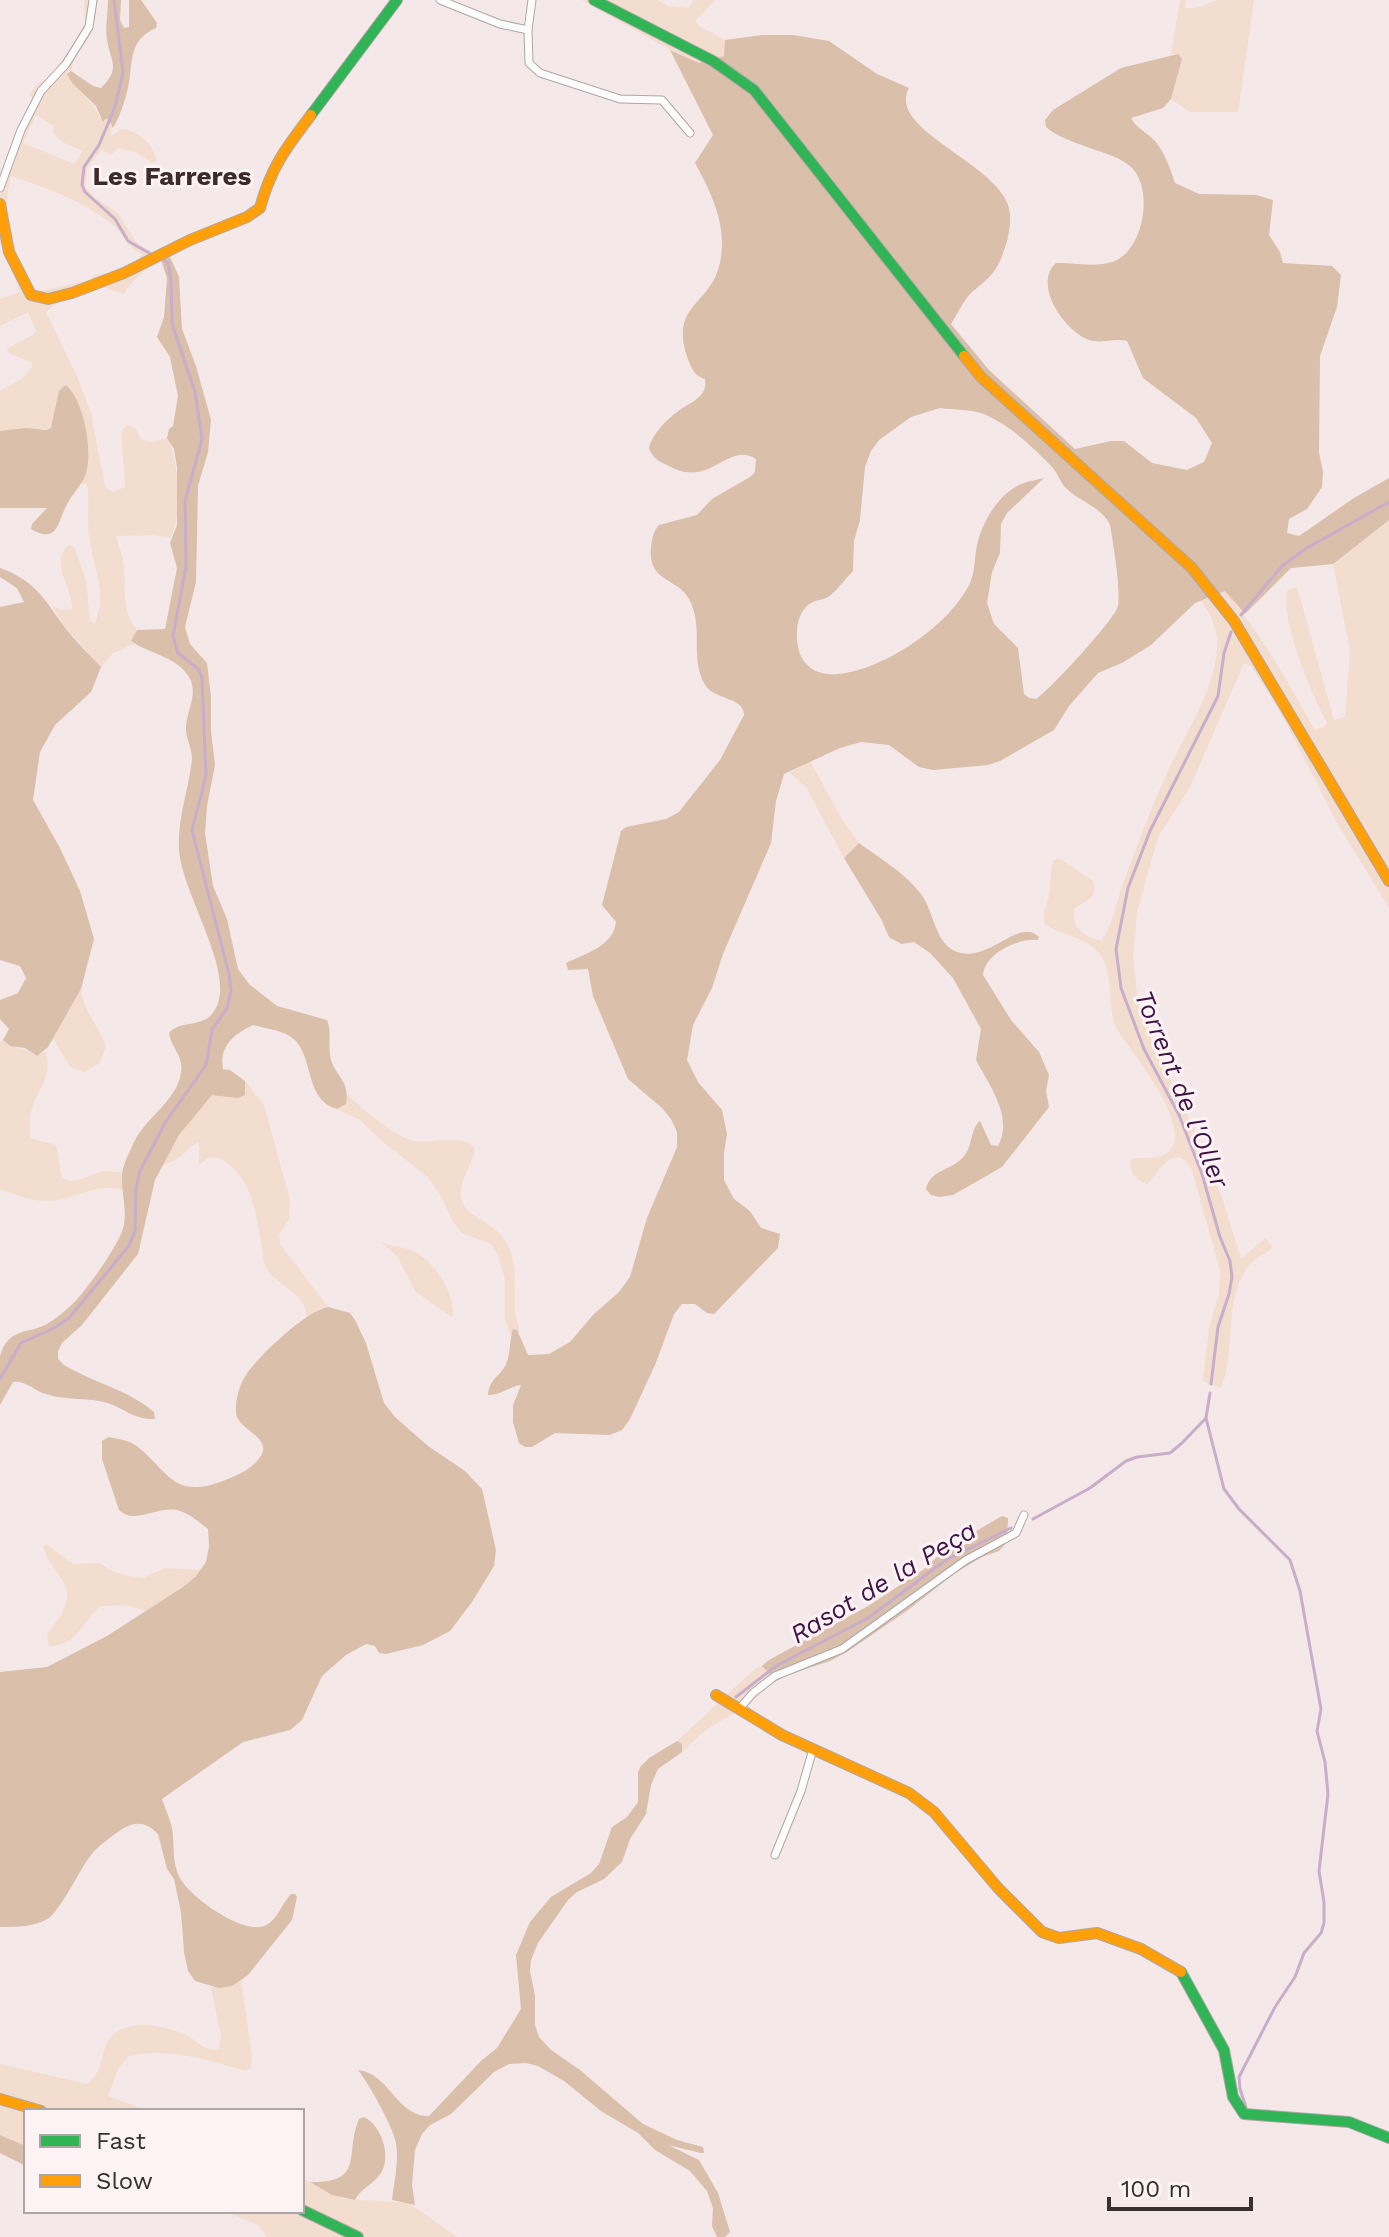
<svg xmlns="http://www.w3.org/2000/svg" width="1389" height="2237" viewBox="0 0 1389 2237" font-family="'Work Sans',sans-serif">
<rect width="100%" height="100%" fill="#f4e8e9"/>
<!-- green -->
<g fill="#f3ddce" fill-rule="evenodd">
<path d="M84,0h14l-7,34 -17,25 -3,12h-3c5,19 25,28 32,47l9,1 3,4 -1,13 11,-7c17,2 31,15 35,32l-5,2 -16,-11 -18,-4 -7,7 -9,-5 -15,17 -2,20 10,11 22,14 19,30 10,7 24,8c-16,6 -39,22 -46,37l-21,-7 -44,14 -13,11 32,67 13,34 14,74 8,5 12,-5 -4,-55 6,-7 8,3 7,12 10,2 15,-4c12,20 16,80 3,100l-16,-3 -38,1c2,8 6,17 7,25 4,23 -3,51 14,69l-6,11 3,3 -21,9 -12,14 -37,-41 -12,-21 9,5 11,-1c1,-23 -24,-46 -3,-64l5,2 12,33 4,41 5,2c13,-30 -3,-59 -6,-89 -2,-15 0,-30 -1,-45l-2,-5 -5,-1c12,-24 8,-54 -4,-78l-19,-3 -7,26 -51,3v-40l23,-13 9,-11 -1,-5 -22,-9 -2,-4 27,-15 2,-4 -8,-18 -28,14v-27l20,-7 -20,-50v-68l32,-72 1,-4 -4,-3 8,-11 12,-6 25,-35 11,-20zM36,115l18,11 -1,7 9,9 21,9 -9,13 -51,-21zM11,176c36,12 70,24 101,48 12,9 14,23 30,30 -8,14 -30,23 -46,20l-6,6 -53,12c-23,-31 -37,-79 -26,-116z"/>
<polygon points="582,0 657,0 668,6 688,8 694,0 715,0 695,21 699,26 725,40 724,56 699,63 670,50"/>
<path d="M1180,0h6l-1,8c15,2 21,-5 34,-8 10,0 24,0 35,0l-16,112h-48l-19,-13 9,-31 -2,-14h-7z"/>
<path d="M1389,520v388l-52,-85 -54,-106 -31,-50 -8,-4 -54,124 -32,50 -21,75 -4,44 5,47 15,41 41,84 29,72 18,59 24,-21 8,10c-7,5 -16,9 -22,15 -29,33 -14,87 -30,125l-18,-7 6,-53 10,-34 1,-24 -28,-100c-17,-31 -31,1 -45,14 -11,-3 -19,-13 -16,-25 11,-3 25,2 36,-6 31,-23 -37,-102 -50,-124 -11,-21 -2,-51 -15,-72 -13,-21 -41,-20 -58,-34 -2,-11 3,-17 5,-27 2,-11 1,-23 4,-35l6,-3 34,23c6,18 -7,19 -19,28 -2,19 8,27 27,32 12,-15 15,-38 22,-57 14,-38 28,-76 45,-113 17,-36 42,-74 48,-113 4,-22 -2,-40 -15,-57l24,-10c34,40 64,92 89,138l11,-2 2,-5c-16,-28 -46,-100 -40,-132l10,-3 37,133 11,-3 5,-66 -17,-87z"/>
<polygon points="810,761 843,821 859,843 844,858 806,787 790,773"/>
<path d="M81,989c2,22 17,36 25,57l-6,17 -16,9 -14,-5 -17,-29z"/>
<path d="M3,1040c7,8 22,8 34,16l8,-5c9,29 -8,36 -14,61 -2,9 -1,17 -1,26l26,7 6,33c15,9 29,-7 46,-7 4,0 9,1 14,2v17c-21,-8 -49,9 -71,11 -18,1 -35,-6 -51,-12v-147z"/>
<path d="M245,1081l19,24 26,95 -1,19 -10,15 1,10 48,63 -8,1 -14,10c3,-22 -27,-32 -38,-47 -5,-7 -5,-16 -6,-24 -6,-31 -8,-64 -36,-85 -11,-8 -17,-6 -27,3v-23c-14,6 -14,17 -36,23 14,-26 27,-51 49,-70h33z"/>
<path d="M348,1094c10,13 50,44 66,47 20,4 44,-9 61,7 -2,19 -19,34 -13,53 4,14 27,21 37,32 20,20 15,50 16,76 0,9 4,15 4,24l-6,-4 -2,7 -6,-17v-39l-6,-23 -8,-13 -29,-11 -9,-11 -12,-26 -13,-19 -44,-34 -24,-23 -23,-11 9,-5z"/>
<path d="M380,1241c10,6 21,5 31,9 23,10 44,43 42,68l-37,-26 -19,-36z"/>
<path d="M46,1544l27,20 26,-1 15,9 19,5 10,1 22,-10 37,2 -19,17 -37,24 -20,-6 -25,1c-18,14 -25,41 -52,40l-2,-10c5,-11 16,-20 19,-33 7,-22 -19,-36 -23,-56z"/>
<path d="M762,1666l8,8c0,25 -46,43 -64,56 -9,7 -16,15 -24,22v-8l-5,-3 79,-73z"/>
<path d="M241,1979l11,78 -1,11 -5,3c-38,-11 -76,-24 -117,-15l-11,13 -10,27 41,15h-123v35l-26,-11v-71l87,20c26,-18 3,-56 55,-59 14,0 31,4 44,10 12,6 19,18 33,14l2,-12 -10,-50 21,-1z"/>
<polygon points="302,2178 343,2199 409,2203 457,2237 267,2237 258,2225 224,2211 302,2211"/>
</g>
<!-- forest -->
<g fill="#dabfab" fill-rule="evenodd">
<path d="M108,0h13l-1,20 4,8 5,-1v-27h12l16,23 -1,5c-30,13 -22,38 -29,64 -3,12 -8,26 -14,36l-4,-9h-4l-2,3 -7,-16 -23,-22 -6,-10 4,-3 22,15 8,2c20,-20 10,-25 6,-48 -2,-13 1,-27 1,-40z"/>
<path d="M762,35h31l36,6 48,33 32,14c-24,44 98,77 101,126 1,14 -3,29 -8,42 -7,19 -17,25 -31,37 -8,8 -14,22 -20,31l38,46 86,79 36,-8h13l28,22 35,7 17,-8 8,-19 -16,-25 -53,-40 -16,-37c-13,-3 -25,3 -38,-1 -24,-9 -57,-55 -33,-77 19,-1 38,5 56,-1 32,-10 43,-75 18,-96 -19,-16 -62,-20 -84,-39l-1,-7 8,-10 68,-42 57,-14 4,5 -11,40 -8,9 -32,10c6,11 16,14 24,23 10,12 15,27 20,42l24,11 57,1 17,5 -4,35 11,17 3,11 49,3 9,9 -4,32 -17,49 -1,97 4,19 -1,15 -15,22 -18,10 -2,14 12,3 55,-38 35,-20v42l-56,44 -42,4 -46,46 -20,-23 -30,12 -44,42 -29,18 -24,10 -29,33 -15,24 -54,31 -12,4 -55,5 -14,-3 -30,-22 -28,-3 -21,6 -56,26 -8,27 -5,42 -48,111 -11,34 -19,37 -6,35 11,22 24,28 5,24 -3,19v27l10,19 16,12 11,17 19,6 -2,14 -64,66 -7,-1 -12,-9h-13l-8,10 -19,51 -25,54 -8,11 -12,5 -55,-2 -23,14h-7l-6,-4 -6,-21v-17l8,-20c-11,1 -21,11 -33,10 1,-14 9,-17 16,-27 7,-11 5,-27 9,-39l4,1 11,25 21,-1 21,-12 23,-27 26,-23 11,-15 17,-59 30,-71v-15l-6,-13 -9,-11 -34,-29 -35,-83 -5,-27 -20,1 -2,-7c18,-9 48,-17 50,-41l-14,-17 19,-74 5,-4 40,-8 13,-7 41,-52 24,-45c0,-19 -31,-14 -40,-32 -14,-26 0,-57 -15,-84 -12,-22 -41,-16 -38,-51 1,-10 2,-16 8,-23l38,-10 15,-16 38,-22 5,-5 1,-13c-21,-14 -38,11 -59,13 -11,2 -21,-2 -30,-7 -9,-4 -15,-8 -18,-17 3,-13 17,-28 28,-36 13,-10 31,-14 28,-33 -10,-3 -12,-8 -16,-17 -23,-61 25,-54 32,-105 5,-34 -10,-65 -26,-94l18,-28 -43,-85 29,13 25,-7 1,-16zM940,408c14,2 30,1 44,6 26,11 50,34 69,54 6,7 7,15 14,21 13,13 35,18 43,36 3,17 11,66 8,81 -2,12 -70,86 -82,93l-7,-1 -5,-4 -6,-46 -24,-24 -7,-21 5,-31 8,-19 1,-29 6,-11 37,-35c-7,2 -16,3 -23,6 -22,10 -37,35 -43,57 -4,14 -2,28 -8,42 -20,42 -86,87 -132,91 -15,1 -28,-2 -36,-16 -8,-14 -8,-46 9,-55 5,-3 12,-3 17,-6 9,-6 17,-18 25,-26l1,-30 6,-21 5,-53 6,-16 8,-11 32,-23z"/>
<path d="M170,257l9,20 3,52 14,37 15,54 -3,32 -10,34 -2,96 -11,45 5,17 17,19 4,34v34l4,34 -8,41 -2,27 8,53 14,33 11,50 11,15 28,22 50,14c5,12 1,22 3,34 2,21 21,25 16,50l-9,5c-32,-9 -23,-49 -42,-69 -11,-10 -29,-11 -42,-15 -19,9 -34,21 -30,44l7,1 15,11v14l-7,3 -26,-3 -33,40 -24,45 -17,74 -56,71 -20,18 -4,8v8l6,6c30,18 63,24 90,47l1,7c-20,1 -30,-10 -47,-16 -20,-6 -42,-2 -62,-9 -12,-3 -20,-14 -33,-12l-13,23c0,-15 0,-35 0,-49 8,-29 29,-22 47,-32 12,-7 29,-22 37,-33 11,-14 38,-51 40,-67 3,-17 -3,-32 -2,-48 0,-11 8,-24 12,-34 12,-25 44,-42 47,-70 3,-16 -10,-24 -12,-39 14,-16 39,-1 49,-30 13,-37 -36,-111 -39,-153 -2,-31 10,-61 13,-91 0,-11 -6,-20 -6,-30 0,-17 11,-31 5,-48 -10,-24 -42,-27 -60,-40l6,-11 28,-1 12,-61 -7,-25 7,-18v-58l-3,-18 -7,-11 2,-9 4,-3 5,-30 -8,-39 -13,-20 7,-20 3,-39 -6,-18z"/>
<path d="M66,385c18,16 27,65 20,88 -3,11 -13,20 -19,31 -9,17 -9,41 -36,25l1,-5 15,-16h-47v-77l26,-3 20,2 5,-2 8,-37z"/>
<path d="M0,568c34,12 44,30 63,57 11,15 26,29 38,42l-10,25 -36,33 -15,27 -7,48 27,48 20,43 14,48 -13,50 -33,58 -11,9 -12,-8 -15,-2 -7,-6 6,-11 -9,-10v-19l18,-7 8,-15 -6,-12 -20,-6v-353l24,-5 -7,-14 -17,-11z"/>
<path d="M859,843c22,16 46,30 62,51 14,19 14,54 40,59 30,7 60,-36 78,-16l-1,3c-20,-2 -53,13 -55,35l28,45 28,32 10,23 -3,16 3,16 -47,60 -49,28 -14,2 -8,-2 -5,-6c5,-21 27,-18 38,-33 9,-10 6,-27 16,-35l11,24 7,1c16,-29 -9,-61 -22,-86l5,-31 -28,-51 -23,-25 -16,-11 -13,2 -12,-7 -8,-18 -37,-61z"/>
<path d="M328,1307l22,6 5,7 11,23 18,60 11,14 33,29 37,25 17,18 14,61 -2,16 -22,36 -22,29 -27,14 -37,9 -7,-1 -4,-7 -9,-2 -20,11 -24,21 -20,44 -12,10 -47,12 -81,57c3,9 8,20 10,29 3,17 -1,34 8,50 10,19 67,61 88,46 10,-6 14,-21 23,-30h4l2,3 -5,23 -44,55 -16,11 -13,2 -24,-7 -7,-10 -4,-19 -3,-40 -7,-33 -7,-10 -9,-35c-15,-15 -27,-12 -43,0 -8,6 -18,13 -24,21 -11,14 -30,54 -42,63 -14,9 -33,9 -49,9v-255l47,-5 60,-31 76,-49 13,-11 10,-14 3,-16 -1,-17c-8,-6 -18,-15 -28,-18 -21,-7 -45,15 -61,-1l-17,-51v-18l7,-4c10,2 20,3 29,10 29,23 35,52 82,35 11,-4 24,-9 33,-17 30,-27 -15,-32 -17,-52 -1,-14 4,-30 12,-41 14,-19 58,-61 80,-65z"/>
<polygon points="1002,1516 1008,1518 1007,1542 999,1551 982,1557 955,1573 908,1610 847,1652 830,1661 785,1676 768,1686 770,1674 762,1666 769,1660 868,1606 923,1570 947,1548"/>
<path d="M677,1741l5,3v8l-24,17 -7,16 -5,29 -16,25 -8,23 -18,17 -27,13 -9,8 -30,43 -7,17 -1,11 5,25v29l4,12 12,13 29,20 63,54 34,16 26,7 1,6h-3l-33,-8 31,15 19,33 12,39 -5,5h-8l-5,-11 1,-18 -6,-17 -17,-20 -35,-21 -17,-17 -37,-22 -37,-30 -26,-15 -12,-3 -17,1 -15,8 -43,42 -21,11 -8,9 -7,16 -3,35 3,20 -23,-5c2,-18 7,-38 4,-57 -3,-16 -27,-59 -38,-73 31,3 39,47 71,46l52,-55 16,-13 24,-39 -5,-54 14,-33 21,-25 40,-24 8,-9 13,-37 15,-10 11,-15v-30l3,-6 8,-8z"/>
<path d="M364,2117c17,8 28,39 17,56 -7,11 -21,16 -26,27l-23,-5 -22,-13c56,1 34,-28 49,-63z"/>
<polygon points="0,2135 26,2146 26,2166 0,2153"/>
</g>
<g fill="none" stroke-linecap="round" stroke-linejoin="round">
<!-- stream -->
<g stroke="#c9adca" stroke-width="3">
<polyline points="114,0 123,72 115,107 99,145 84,167 82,185 85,192 115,219 128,241 151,254"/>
<polyline points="1241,615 1282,566 1307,548 1389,502"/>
<polyline points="0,1379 21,1343 54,1328 69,1318 128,1247 135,1232 136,1188 140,1171 165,1123 206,1065 212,1030 227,1008 231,991 229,974 192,830 206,776 202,678 198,669 178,653 173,636 186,567 185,501 202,439 195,392 172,324 171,280 168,263 162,259"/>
<polyline points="1211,1384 1218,1327 1229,1294 1232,1277 1230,1261 1220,1237 1202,1174 1179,1115 1144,1049 1121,988 1116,949 1128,888 1150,831 1218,696 1224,653 1231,632"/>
<polyline points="1210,1393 1206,1418 1224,1489 1239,1509 1290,1560 1300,1591 1321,1709 1317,1731 1325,1762 1328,1794 1319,1871 1324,1902 1324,1923 1321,1933 1304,1953 1295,1977 1275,2007 1239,2077 1240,2089 1246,2107"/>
<polyline points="1033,1519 1090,1488 1126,1461 1137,1457 1170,1453 1182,1443 1206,1418"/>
<polyline points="736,1697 776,1666 868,1618 946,1560 1011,1528"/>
</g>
<defs>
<g id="street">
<polyline points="440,0 500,24 528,30"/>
<polyline points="532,0 528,30 529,63 540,73 620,99 662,100 690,133"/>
<polyline points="0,188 21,130 41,91 66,64 89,27 93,0"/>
<polyline points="740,1708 753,1693 775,1676 842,1649 966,1560 1016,1533 1024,1515"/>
<polyline points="775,1855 801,1791 813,1749"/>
</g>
<g id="fast">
<polyline points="594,0 713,61 754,90 964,356"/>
<polyline points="311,115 397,0"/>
<polyline points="1181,1972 1224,2050 1233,2097 1244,2114 1349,2122 1389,2138"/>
<polyline points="302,2210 358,2237"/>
</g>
<g id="slow">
<path d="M0,204l9,48 22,43 17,4 24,-6 52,-20 66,-33 57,-23 13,-9c11,-41 26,-60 51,-93"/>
<polyline points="964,356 981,377 1192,568 1234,621 1389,881"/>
<polyline points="716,1695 782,1735 909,1793 934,1812 998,1888 1042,1932 1059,1938 1097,1933 1141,1949 1181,1972"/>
<polyline points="0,2099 41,2111"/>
</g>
</defs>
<!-- street casing -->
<use href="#street" stroke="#afa6a7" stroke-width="9"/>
<!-- fast casing -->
<use href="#fast" stroke="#afa6a7" stroke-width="12"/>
<!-- slow casing -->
<use href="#slow" stroke="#afa6a7" stroke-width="12"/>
<!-- street -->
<use href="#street" stroke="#fdfcfc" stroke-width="7"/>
<!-- fast -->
<use href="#fast" stroke="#30b455" stroke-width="10"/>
<!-- slow -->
<use href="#slow" stroke="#ff9f0a" stroke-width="10"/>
</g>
<g text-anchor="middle" stroke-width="6" stroke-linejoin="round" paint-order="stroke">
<!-- neighbourhood labels -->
<g font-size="26" font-weight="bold" fill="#3c2a2c" stroke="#fdf3f4">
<text x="172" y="185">Les Farreres</text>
</g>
<!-- water labels -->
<g font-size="26" font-style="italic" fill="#401447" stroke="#fdf3f4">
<text transform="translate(1182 1089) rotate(68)" y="9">Torrent de l'Oller</text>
<text transform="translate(883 1582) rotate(-31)" y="9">Rasot de la Peça</text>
</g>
</g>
<!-- legend -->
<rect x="24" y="2109" width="280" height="104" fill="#fdf3f4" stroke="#aea5a6" stroke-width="2"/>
<rect x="40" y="2135" width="40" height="12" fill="#30b455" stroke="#aea5a6" stroke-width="2"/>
<text x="96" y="2149" font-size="24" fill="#382f30">Fast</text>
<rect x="40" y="2175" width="40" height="12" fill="#ff9f0a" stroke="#aea5a6" stroke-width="2"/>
<text x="96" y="2189" font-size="24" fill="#382f30">Slow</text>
<!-- scale -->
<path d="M1109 2197v12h142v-12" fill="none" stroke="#382f30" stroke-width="4"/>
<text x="1121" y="2197" font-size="24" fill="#382f30" stroke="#fdf3f4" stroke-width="6" paint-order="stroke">100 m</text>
</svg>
